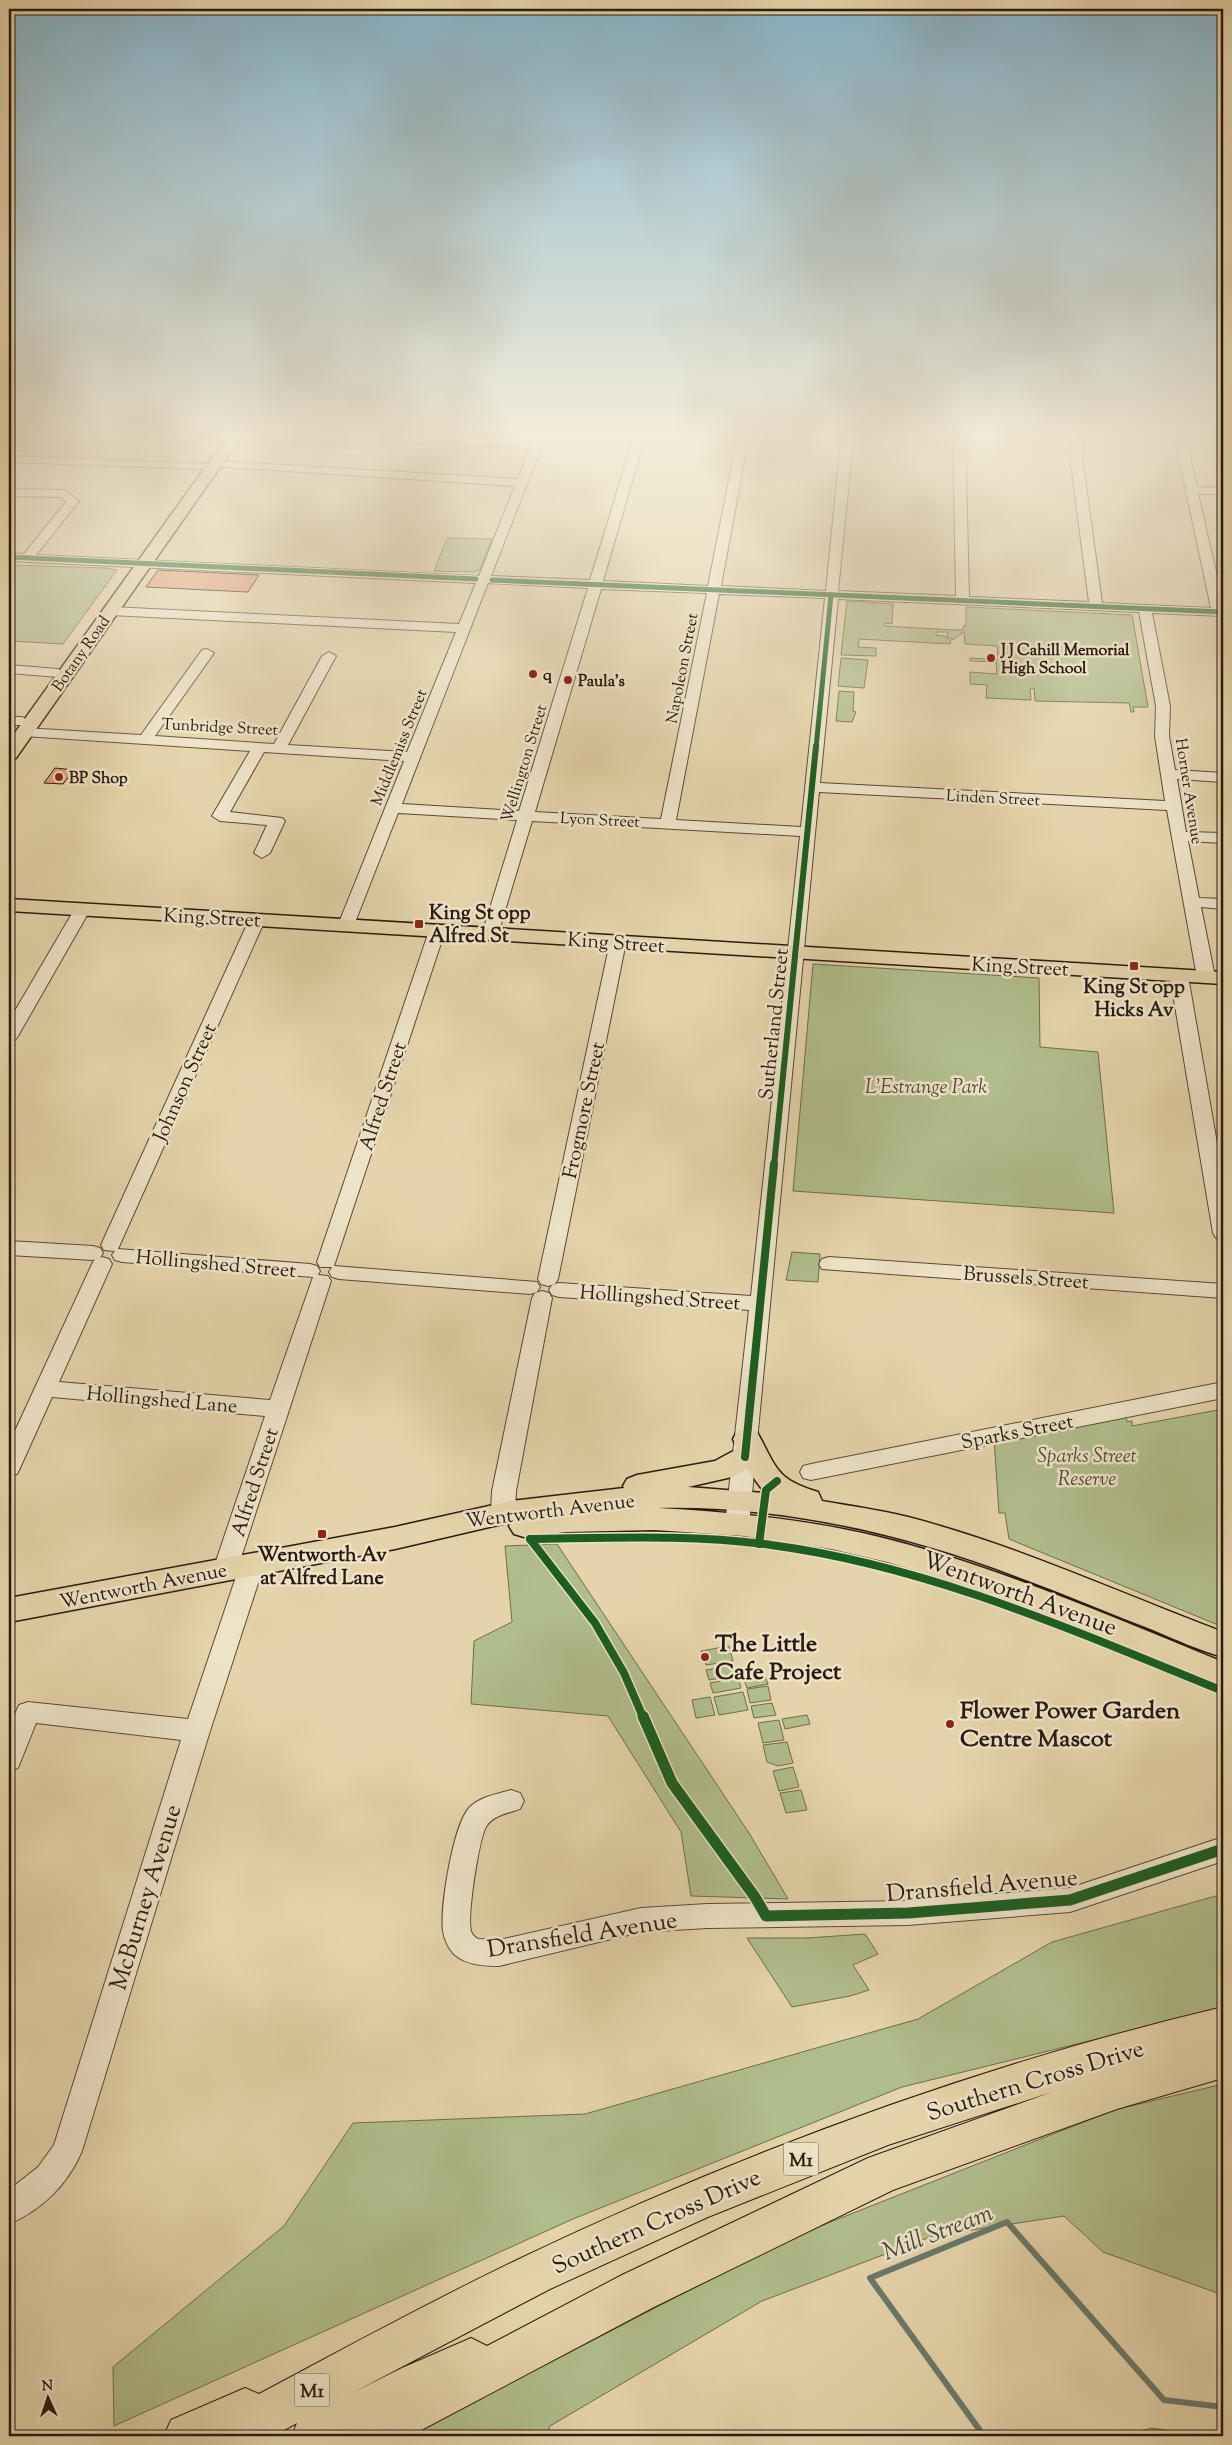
<svg xmlns="http://www.w3.org/2000/svg" width="1232" height="2445" viewBox="0 0 1232 2445" font-family="'Sorts Mill Goudy',serif">
<rect width="100%" height="100%" fill="#e5d4ab"/>
<filter id="stains"><feTurbulence type="fractalNoise" baseFrequency=".004" numOctaves="4"/><feColorMatrix values="0 0 0 0 .2 0 0 0 0 .09 0 0 0 0 .02 0 0 0 .5 -.17"/></filter>
<radialGradient id="worn" r=".72"><stop offset=".6" stop-color="#630" stop-opacity="0"/><stop offset="1" stop-color="#630" stop-opacity=".3"/></radialGradient>
<!-- green -->
<g fill="#b1bd8c" stroke="#6d6c4e">
<polygon points="9,430 40,430 26,447 9,446"/>
<polygon points="298,430 390,430 380,450 290,445"/>
<polygon points="447,538 492,539 480,570 473,572 434,571"/>
<polygon points="9,565 106,568 117,570 63,644 9,641"/>
<polygon points="847,601 893,604 892,624 885,623 885,626 954,630 963,630 963,626 966,626 966,607 1132,615 1148,707 1133,707 1134,712 1131,712 1129,703 1035,701 1034,688 1030,689 1031,700 986,698 987,685 970,684 970,672 997,674 996,662 970,661 970,658 998,660 997,646 965,644 964,632 953,640 946,636 948,635 947,632 936,632 936,635 944,636 951,641 950,644 859,639 858,647 876,648 876,656 841,655"/>
<polygon points="841,658 868,660 864,688 838,686"/>
<polygon points="839,691 854,692 853,711 856,712 852,722 836,721"/>
<polygon points="813,964 1039,978 1040,1047 1098,1052 1114,1213 793,1191"/>
<polygon points="792,1252 820,1254 818,1282 786,1280"/>
<polygon points="1223,1409 1223,1627 1009,1539 1005,1513 999,1513 994,1439 1126,1415 1127,1422 1132,1421 1132,1426"/>
<polygon points="557,1544 749,1833 788,1899 691,1896 681,1832 608,1716 471,1704 474,1641 512,1622 505,1546"/>
<polygon points="729,1646 733,1661 706,1665 701,1651"/>
<polygon points="734,1665 737,1675 709,1680 706,1670"/>
<polygon points="764,1674 768,1684 747,1688 743,1677"/>
<polygon points="738,1678 741,1688 713,1693 710,1683"/>
<polygon points="768,1686 771,1700 750,1703 747,1689"/>
<polygon points="743,1692 748,1710 719,1715 714,1697"/>
<polygon points="710,1697 715,1715 696,1718 692,1700"/>
<polygon points="772,1703 776,1715 754,1718 751,1706"/>
<polygon points="807,1715 810,1724 785,1729 782,1719"/>
<polygon points="779,1720 784,1740 763,1743 758,1723"/>
<polygon points="787,1742 793,1763 778,1766 767,1762 763,1745"/>
<polygon points="793,1767 799,1787 779,1791 773,1771"/>
<polygon points="801,1790 807,1810 786,1813 780,1793"/>
<polygon points="1223,1894 1223,2008 902,2087 573,2219 114,2426 113,2367 284,2226 353,2123 585,2114 918,2019 1052,1942"/>
<polygon points="865,1934 878,1954 853,1965 869,1990 850,1996 792,2007 747,1938 807,1938"/>
<polygon points="1223,2084 1223,2295 1103,2252 1064,2216 933,2236 762,2301 550,2426 546,2436 408,2436 790,2238 1114,2110"/>
<polygon points="1152,2428 1207,2436 1123,2436"/>
</g>
<g fill="none" stroke-linecap="round" stroke-linejoin="round">
<!-- stream -->
<polyline stroke="#6a796a" stroke-width="6" points="984,2436 870,2278 1007,2222 1164,2400 1223,2407"/>
</g>
<!-- building -->
<g fill="#e2a177" stroke="#291a10">
<polygon points="158,570 259,575 248,592 146,587"/>
<polygon points="55,768 74,770 63,784 44,783"/>
</g>
<g fill="none" stroke-linecap="round" stroke-linejoin="round">
<defs>
<g id="minor">
<polygon points="64,430 151,430 226,434 232,437 226,440 69,433"/>
<path d="M537,430h11l-57,146 99,4 46,-150h11l-44,151 105,5 31,-156h11l-29,156 105,5 16,-161h12l-16,161 118,5 -3,-166h12l4,167 120,5 -18,-138 -1,-34h12l1,34 19,139 109,5 -38,-178h11l13,57 26,1v6h-25l25,108v14l-71,-3 18,93 -1,30 6,34 48,3v9l-46,-3 9,53 37,1v10l-35,-2 11,57 24,1v10l-22,-2 14,70 -3,4h-12l-3,-4 -30,-167 -348,-18 -70,733 -4,6 -8,3 -8,-3 -4,-6 24,-215 -190,-13 -7,-2 -3,-5 3,-5 7,-2 192,13 49,-460 -268,-15 -34,113 -2,4h-12l-2,-4 35,-114 -119,-7 -44,112 -2,4h-12l-2,-4 66,-164 -140,-9 -34,60 52,6 3,3 -15,32 -8,5 -8,-5 13,-28 -47,-4 -8,-5 38,-65 -226,-15 -7,-4 7,-4 117,7 61,-85 5,-1 7,4 -59,83 119,8 48,-88 7,-4 7,4 -48,89 119,7 49,-120 -346,-17 -7,-4 7,-4 349,17 17,-41 -467,-22v-8l15,1 42,-52 -5,-5 -52,-1v-7l55,1 15,11 -43,54 443,21 36,-90 -304,-20 -6,3 -196,-7v-6l200,8 6,-3 303,18 12,-31 -130,-6 -6,-3 6,-3 133,5zM488,583l100,5 -69,223 -117,-7zM601,589l106,4 -46,226 -126,-7zM719,594l106,4 -24,229 -125,-7zM838,599l301,13 17,94 -1,30 10,65 -345,-18z"/>
<polygon points="9,665 58,669 65,673 58,677 9,673"/>
<polygon points="9,717 22,717 29,721 22,725 9,725"/>
<polygon points="82,905 88,907 90,910 18,1036 15,1040 9,1041 9,1021 74,910 76,907"/>
<polygon points="257,915 263,916 265,920 118,1249 310,1264 317,1266 320,1271 318,1275 328,1276 331,1281 237,1570 233,1576 225,1579 217,1576 213,1570 265,1416 52,1397 20,1468 17,1474 9,1476 9,1444 92,1264 95,1259 102,1257 109,1259 112,1264 59,1382 270,1400 313,1277 122,1262 115,1260 112,1255 115,1251 104,1250 101,1245 249,920 251,916"/>
<polygon points="437,926 443,927 445,931 334,1266 537,1282 540,1287 537,1292 530,1294 339,1279 332,1277 329,1272 332,1267 320,1267 317,1262 429,931 431,927"/>
<polygon points="618,937 624,938 626,942 558,1279 555,1284 548,1286 541,1284 538,1279 610,942 612,938"/>
<polygon points="1179,971 1185,972 1188,976 1223,1178 1223,1240 1216,1238 1213,1233 1170,976 1173,972"/>
<polygon points="9,1241 93,1246 100,1248 103,1253 100,1258 93,1260 9,1255"/>
<polygon points="829,1257 1223,1284 1223,1298 822,1269 819,1264 822,1259"/>
<polygon points="542,1291 549,1293 552,1298 516,1491 515,1513 511,1519 503,1522 495,1519 491,1513 492,1491 532,1298 535,1293"/>
<polygon points="1223,1382 1223,1398 811,1480 803,1478 800,1472 803,1466 811,1464"/>
<path d="M252,1556l8,3 4,6 -54,166 -128,420c-14,33 -40,59 -73,73v-34l29,-23 16,-22 127,-405 -145,-17 -18,45 -9,3v-43l10,-23 9,-3 160,17 52,-154 4,-6z"/>
<path d="M511,1790l9,3 4,8 -4,8c-11,4 -27,6 -34,18 -7,12 -19,89 -15,104 1,4 4,6 7,8l21,1 142,-32 66,-4 201,-3 162,-13 153,-51v24l-153,51 -162,13 -201,3 -66,4 -142,34c-14,0 -33,-1 -44,-11 -6,-5 -11,-16 -12,-24 -3,-24 10,-105 26,-123 10,-11 28,-14 42,-18z"/>
</g>
<g id="major">
<polygon points="232,430 246,430 16,758 9,759 9,741"/>
<polygon points="9,899 1223,972 1223,984 9,911"/>
<path d="M747,1429l10,3c20,36 18,47 61,60l4,9c29,5 58,9 86,16 108,28 211,76 315,115v25c-24,-7 -47,-17 -70,-27 -42,-16 -84,-34 -127,-50 -115,-45 -243,-75 -368,-72 73,4 146,11 217,28 117,28 237,81 348,126v26l-159,-64 -118,-44 -59,-18 -56,-13 -87,-13 -90,-6 -88,2 -42,5 -10,-3 -5,-8 2,-4 -116,27 -386,73v-24l386,-71 116,-26 113,-13 -1,-2 4,-7 10,-4 78,-14 22,-12 -4,-10 4,-7zM747,1469l18,24 -77,-6 44,-10z"/>
</g>
<path id="highway" d="M1223,2007v71l-106,31 -224,81 -239,117 -244,129h-118l5,-13 -24,13h-109l7,-16 74,-32 14,6c86,-46 172,-93 260,-135 224,-107 463,-195 704,-252zM1052,2092l-184,66 -246,117 -135,71 -16,-8 -69,30 -48,24 196,-103 158,-72 180,-72z"/>
</defs>
<!-- minor casing -->
<use href="#minor" stroke="#584837" stroke-width="2"/>
<!-- major casing -->
<use href="#major" stroke="#291a10" stroke-width="3"/>
<!-- highway casing -->
<use href="#highway" stroke="#291a10" stroke-width="2"/>
<!-- minor -->
<use href="#minor" fill="#eee3c8" fill-rule="evenodd"/>
<!-- major -->
<use href="#major" fill="#e5d4ab" fill-rule="evenodd"/>
<!-- highway -->
<use href="#highway" fill="#e5d4ab" fill-rule="evenodd"/>
<defs>
<g id="cycleway-far3">
<polyline points="9,557 476,579"/>
<polyline points="492,580 1223,612"/>
<polyline points="816,748 831,595"/>
</g>
<polyline id="cycleway-far2" points="774,1166 816,746"/>
<g id="cycleway-far1">
<polyline points="745,1457 774,1164"/>
<polyline points="530,1539 595,1623 624,1673 643,1717"/>
<path d="M530,1539c80,-1 162,-5 241,6 158,21 306,87 452,146"/>
<polyline points="759,1544 766,1490 777,1481"/>
</g>
<polyline id="cycleway" points="643,1716 672,1783 755,1897 766,1916 908,1913 1070,1900 1223,1849"/>
</defs>
<!-- cycleway-far3 casing -->
<use href="#cycleway-far3" stroke="#eee3c8" stroke-width="7"/>
<!-- cycleway-far2 casing -->
<use href="#cycleway-far2" stroke="#eee3c8" stroke-width="9"/>
<!-- cycleway-far1 casing -->
<use href="#cycleway-far1" stroke="#eee3c8" stroke-width="11"/>
<!-- cycleway casing -->
<use href="#cycleway" stroke="#eee3c8" stroke-width="14"/>
<!-- cycleway-far3 -->
<use href="#cycleway-far3" stroke="#1b5e20" stroke-width="5"/>
<!-- cycleway-far2 -->
<use href="#cycleway-far2" stroke="#1b5e20" stroke-width="6"/>
<!-- cycleway-far1 -->
<use href="#cycleway-far1" stroke="#1b5e20" stroke-width="8"/>
<!-- cycleway -->
<use href="#cycleway" stroke="#1b5e20" stroke-width="11"/>
</g>
<!-- sky -->
<linearGradient id="sky" x2="0" y2="1"><stop stop-color="#87b6ce"/><stop offset="0.56" stop-color="#f3ecd9"/><stop offset="1" stop-color="#f3ecd9" stop-opacity="0"/></linearGradient>
<rect width="1232" height="773" fill="url(#sky)"/>
<!-- markers -->
<g fill="#8f2418" stroke="#eee3c8" stroke-width="2">
<circle cx="991" cy="658" r="5"/>
<circle cx="533" cy="674" r="5"/>
<circle cx="568" cy="680" r="5"/>
<circle cx="59" cy="777" r="5"/>
<rect x="414" y="919" width="10" height="10" rx="2.5"/>
<rect x="1129" y="961" width="10" height="10" rx="2.5"/>
<rect x="317" y="1529" width="10" height="10" rx="2.5"/>
<circle cx="705" cy="1657" r="5"/>
<circle cx="950" cy="1724" r="5"/>
</g>
<g text-anchor="middle" stroke-width="5" stroke-linejoin="round" paint-order="stroke">
<!-- far-poi labels -->
<g font-size="16" font-weight="bold" fill="#291a10" stroke="#eee3c8" text-anchor="start">
<text x="1001" y="655">J J Cahill Memorial<tspan x="1001" dy="18">High School</tspan></text>
<text x="543" y="680">q</text>
<text x="578" y="686">Paula's</text>
<text x="69" y="783">BP Shop</text>
</g>
<!-- far-street labels -->
<g font-size="16" fill="#291a10" stroke="#eee3c8">
<text transform="translate(80 653) rotate(-55)" y="6">Botany Road</text>
<text transform="translate(681 668) rotate(-79)" y="6">Napoleon Street</text>
<text transform="translate(220 726) rotate(3)" y="6">Tunbridge Street</text>
<text transform="translate(398 747) rotate(-68)" y="6">Middlemiss Street</text>
<text transform="translate(523 763) rotate(-73)" y="6">Wellington Street</text>
<text transform="translate(1190 791) rotate(81)" y="6">Horner Avenue</text>
<text transform="translate(993 797) rotate(3)" y="6">Linden Street</text>
<text transform="translate(600 819) rotate(3)" y="6">Lyon Street</text>
</g>
<!-- shield labels -->
<g fill="#eee3c8" stroke="#645647" stroke-width="1">
<rect x="783.5" y="2142.5" width="35" height="33" rx="4"/>
<rect x="294.5" y="2373.5" width="35" height="33" rx="4"/>
</g>
<g font-size="19" font-weight="bold" fill="#291a10">
<text x="801" y="2166">M1</text>
<text x="312" y="2397">M1</text>
</g>
<!-- poi labels -->
<g font-size="20" font-weight="bold" fill="#291a10" stroke="#eee3c8">
<text x="429" y="919" text-anchor="start">King St opp<tspan x="429" dy="23">Alfred St</tspan></text>
<text x="1134" y="993">King St opp<tspan x="1134" dy="23">Hicks Av</tspan></text>
<text x="322" y="1561">Wentworth Av<tspan x="322" dy="23">at Alfred Lane</tspan></text>
</g>
<!-- street labels -->
<g font-size="20" fill="#291a10" stroke="#eee3c8">
<text transform="translate(212 917) rotate(3)" y="7">King Street</text>
<text transform="translate(616 942) rotate(4)" y="7">King Street</text>
<text transform="translate(1020 966) rotate(3)" y="7">King Street</text>
<text transform="translate(773 1024) rotate(-84)" y="7">Sutherland Street</text>
<text transform="translate(184 1082) rotate(-66)" y="7">Johnson Street</text>
<text transform="translate(382 1096) rotate(-72)" y="7">Alfred Street</text>
<text transform="translate(583 1110) rotate(-78)" y="7">Frogmore Street</text>
<text transform="translate(216 1263) rotate(5)" y="7">Hollingshed Street</text>
<text transform="translate(1026 1277) rotate(4)" y="7">Brussels Street</text>
<text transform="translate(660 1297) rotate(4)" y="7">Hollingshed Street</text>
<text transform="translate(162 1399) rotate(5)" y="7">Hollingshed Lane</text>
<text transform="translate(1017 1431) rotate(-11)" y="7">Sparks Street</text>
<text transform="translate(254 1482) rotate(-72)" y="7">Alfred Street</text>
<text transform="translate(550 1510) rotate(-7)" y="7">Wentworth Avenue</text>
<text transform="translate(143 1585) rotate(-11)" y="7">Wentworth Avenue</text>
</g>
<!-- park labels -->
<g font-size="20" font-style="italic" fill="#524b35" stroke="#eee3c8">
<text x="926" y="1093">L'Estrange Park</text>
<text x="1087" y="1462">Sparks Street<tspan x="1087" dy="23">Reserve</tspan></text>
</g>
<!-- near-street labels -->
<g font-size="24" fill="#291a10" stroke="#eee3c8">
<text transform="translate(1020 1593) rotate(20)" y="8">Wentworth Avenue</text>
<text transform="translate(982 1885) rotate(-5)" y="8">Dransfield Avenue</text>
<text transform="translate(145 1897) rotate(-73)" y="8">McBurney Avenue</text>
<text transform="translate(582 1934) rotate(-9)" y="8">Dransfield Avenue</text>
<text transform="translate(1035 2080) rotate(-17)" y="8">Southern Cross Drive</text>
<text transform="translate(656 2221) rotate(-24)" y="8">Southern Cross Drive</text>
</g>
<!-- near-poi labels -->
<g font-size="24" font-weight="bold" fill="#291a10" stroke="#eee3c8" text-anchor="start">
<text x="715" y="1651">The Little<tspan x="715" dy="28">Cafe Project</tspan></text>
<text x="960" y="1718">Flower Power Garden<tspan x="960" dy="28">Centre Mascot</tspan></text>
</g>
<!-- near-water labels -->
<g font-size="25" font-style="italic" fill="#4a493d" stroke="#eee3c8">
<text transform="translate(937 2231) rotate(-21)" y="9">Mill Stream</text>
</g>
</g>
<!-- margin -->
<rect width="1232" height="2445" fill="none" stroke="#e5d4ab" stroke-width="30"/>
<rect x="10" y="10" width="1212" height="2425" fill="none" stroke="#291a10" stroke-width="2.5"/>
<rect x="15" y="15" width="1202" height="2415" fill="none" stroke="#291a10"/>
<!-- north arrow -->
<g transform="translate(48 2398) rotate(357)" stroke="#eee3c8" stroke-width="4" paint-order="stroke">
<path d="M0-4L9 19L0 12L-9 19Z" fill="#291a10"/>
<text y="-8" font-size="14" font-weight="bold" text-anchor="middle" fill="#291a10">N</text>
</g>
<rect width="100%" height="100%" filter="url(#stains)"/>
<rect width="100%" height="100%" fill="url(#worn)"/>
</svg>
